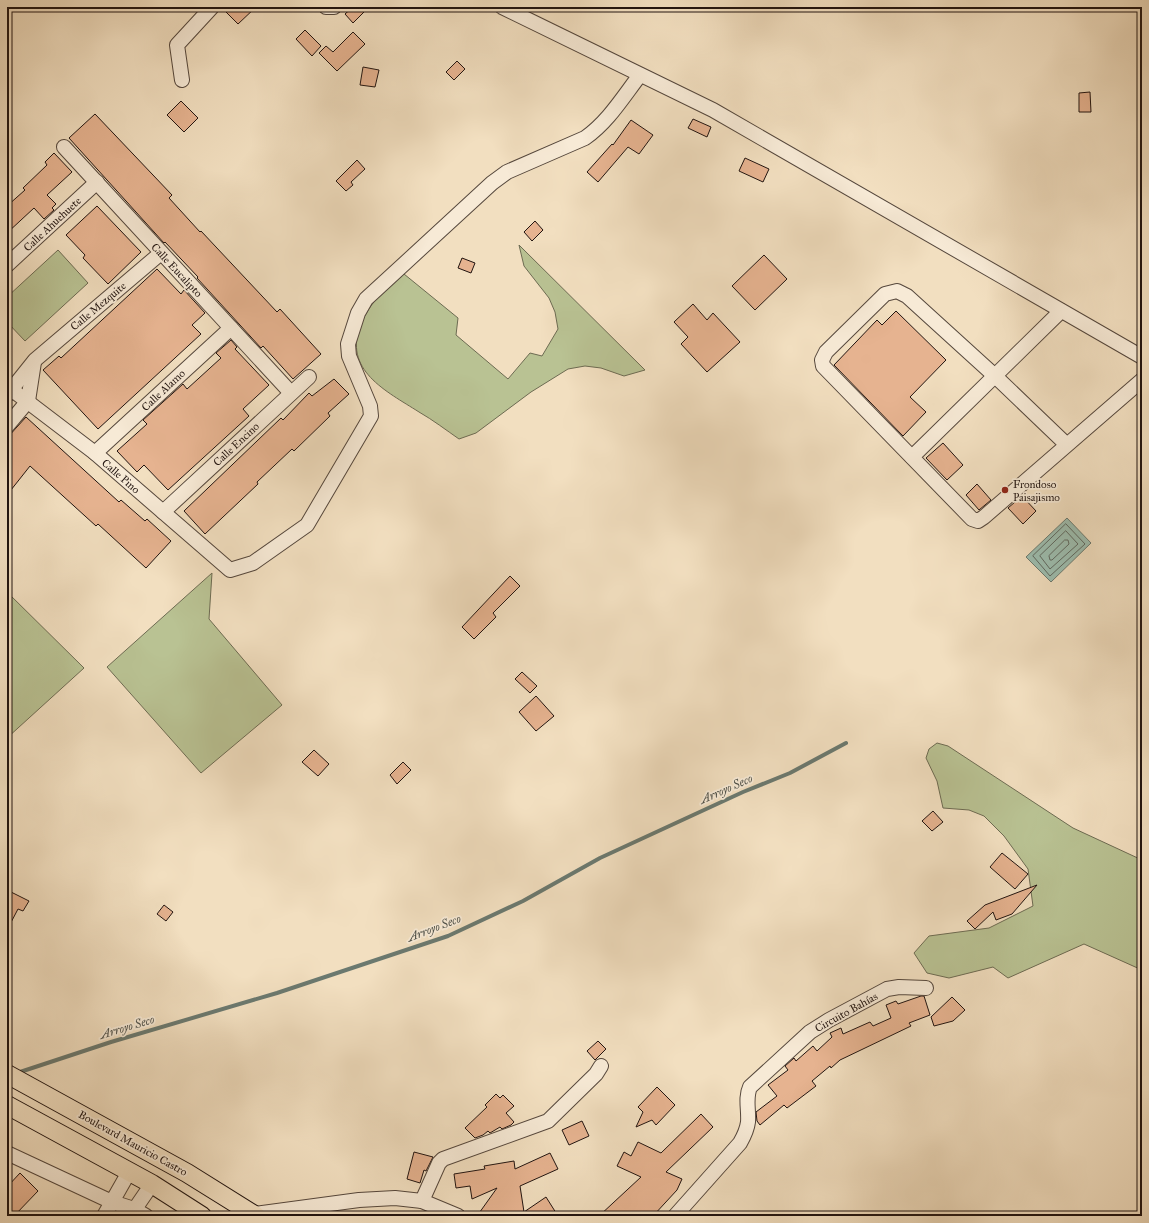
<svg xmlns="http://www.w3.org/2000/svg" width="1149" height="1223" viewBox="0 0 1149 1223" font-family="'IM FELL Great Primer',serif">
<rect width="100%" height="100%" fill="#f2dfc0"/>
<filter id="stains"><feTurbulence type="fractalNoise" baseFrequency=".005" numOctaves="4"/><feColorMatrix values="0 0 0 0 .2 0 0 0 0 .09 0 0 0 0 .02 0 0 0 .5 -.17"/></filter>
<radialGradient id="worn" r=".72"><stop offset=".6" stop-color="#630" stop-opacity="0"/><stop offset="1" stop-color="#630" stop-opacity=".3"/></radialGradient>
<!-- green -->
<g fill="#b9c293" stroke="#6d6b52">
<path d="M519,245l126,125 -21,6 -23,-8 -16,-2 -17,3 -37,23 -55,41 -17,6c-13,-9 -26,-19 -40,-27 -33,-21 -77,-42 -58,-88 9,-22 25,-37 43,-50l54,44 -2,17 52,44 22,-26 12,3 16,-27 -3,-17 -6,-14 -25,-32z"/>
<polygon points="58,250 88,283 25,341 7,322 7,297"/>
<polygon points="212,573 209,619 282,705 201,773 107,667"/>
<polygon points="7,592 84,668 7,738"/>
<polygon points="937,743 948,746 1073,828 1142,860 1142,970 1084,944 1008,978 993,967 949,978 927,973 914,953 929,936 989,928 1033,906 1028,869 1004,836 984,816 969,810 943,808 937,781 926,758 929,749"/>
</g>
<!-- water -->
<polygon fill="#9cbdaf" stroke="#6b796f" points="1067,518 1091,543 1051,582 1026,557"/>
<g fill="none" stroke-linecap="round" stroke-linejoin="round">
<!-- shore -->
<g stroke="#5e6860" stroke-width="1">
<polygon points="1066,524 1085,544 1050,576 1033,556"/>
<polygon points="1066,531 1078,544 1050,569 1040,556"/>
<polygon points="1065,540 1068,540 1069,544 1052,560 1050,560 1049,556"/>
</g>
<!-- stream -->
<polyline stroke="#6b796f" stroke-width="4" points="17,1073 111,1042 277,993 448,936 523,901 600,858 743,792 790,773 846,743"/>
</g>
<!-- building -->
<g fill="#e6b390" stroke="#211410">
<polygon points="232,7 256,7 238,24 226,12"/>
<polygon points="353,7 369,7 353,23 345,14"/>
<polygon points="305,30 321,46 312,56 296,39"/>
<polygon points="353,32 365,44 337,71 319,53 326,46 333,52"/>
<polygon points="457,61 465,69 454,80 446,72"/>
<polygon points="363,67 379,70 375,87 360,85"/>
<polygon points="1090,92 1091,112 1079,112 1079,93"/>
<polygon points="181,101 198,118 184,132 167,115"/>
<polygon points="95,114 172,195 169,198 200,232 201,231 277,312 280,309 321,354 293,379 263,346 261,348 197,278 198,277 165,242 164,243 69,138"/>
<polygon points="693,119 711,127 707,137 688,128"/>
<polygon points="631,120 653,135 639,154 628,147 598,182 587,172 612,144 613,145"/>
<polygon points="54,153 72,172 47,195 56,204 52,208 54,210 44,219 34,208 7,233 7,206 25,190 23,188 47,165 45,162"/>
<polygon points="745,158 769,169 763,182 739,171"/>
<polygon points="357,160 365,169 351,182 353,185 346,191 336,181"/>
<polygon points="97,206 141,252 108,284 83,258 85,255 66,235"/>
<polygon points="535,221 543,230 532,241 524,232"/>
<polygon points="764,255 787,279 755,310 732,286"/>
<polygon points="462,258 475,263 471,273 458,268"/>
<polygon points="157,269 181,294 184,290 205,313 192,325 201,334 98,429 43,370 59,356 61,358"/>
<polygon points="693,304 707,320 713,313 740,342 707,372 681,344 688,337 674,322"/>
<polygon points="896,311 946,360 910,397 926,412 903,436 834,365 877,320 882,325"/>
<polygon points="231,340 237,347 235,349 269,385 243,409 249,416 168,490 144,465 137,472 117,451 147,424 143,420 183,384 187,389 221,358 216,353"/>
<polygon points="334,379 349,394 328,413 330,416 294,451 292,449 257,482 258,484 205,534 184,511 281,418 283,420 309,393 312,396"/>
<polygon points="26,417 119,502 121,500 145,521 147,519 171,541 146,568 98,524 96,526 30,466 7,495 7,438"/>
<polygon points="943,443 963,465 947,480 926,458"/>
<polygon points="977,484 991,500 979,510 966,495"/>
<polygon points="1022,496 1036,511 1023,524 1008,508"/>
<polygon points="510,576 520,586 493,613 496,617 474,639 462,627"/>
<polygon points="522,672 537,686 530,693 515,679"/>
<polygon points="536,696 554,716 536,731 519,712"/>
<polygon points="314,750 329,764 318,776 302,762"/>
<polygon points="403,762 411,770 397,784 390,775"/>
<polygon points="933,811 943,822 932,831 922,821"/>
<polygon points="1002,853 1028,874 1015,889 990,867"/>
<polygon points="1037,885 1012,914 996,920 993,912 975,929 967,921 985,905"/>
<polygon points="7,890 29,901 23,911 18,909 7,930"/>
<polygon points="164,905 173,912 166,921 157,914"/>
<polygon points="921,996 924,996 930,1015 909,1023 911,1026 840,1060 831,1068 830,1066 812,1081 816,1086 787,1108 784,1105 760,1125 757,1121 756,1112 777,1096 768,1085 788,1070 785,1066 794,1058 796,1061 813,1046 817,1051 832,1037 830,1033 841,1028 843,1034 870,1022 873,1026 891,1018 886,1005 896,1001 898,1004"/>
<polygon points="952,997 965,1010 953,1021 934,1026 931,1017"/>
<polygon points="598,1041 606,1049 595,1060 587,1051"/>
<polygon points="657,1087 675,1105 656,1125 652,1120 636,1127 643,1112 638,1107"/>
<polygon points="496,1094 500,1098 503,1095 514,1106 506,1113 514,1122 511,1125 502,1129 500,1127 490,1133 488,1131 483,1135 475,1138 465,1128 487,1107 485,1105"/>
<polygon points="701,1114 713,1127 666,1172 682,1179 677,1190 653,1216 599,1216 641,1177 617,1166 624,1152 631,1156 638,1142 661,1153"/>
<polygon points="582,1121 589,1136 569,1145 562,1130"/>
<polygon points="414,1152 433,1157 426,1171 424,1170 420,1183 407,1179"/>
<polygon points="550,1153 558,1169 520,1186 524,1212 546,1197 558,1216 477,1216 497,1188 472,1199 470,1186 456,1188 454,1174 485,1169 484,1166 514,1161 515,1169"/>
<polygon points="20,1173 38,1191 14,1216 7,1216 7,1187"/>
</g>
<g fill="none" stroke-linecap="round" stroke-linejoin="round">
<defs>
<g id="minor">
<polyline points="326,7 334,7"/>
<polyline points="502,7 713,110 1142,357"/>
<polyline points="182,80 177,45 212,7"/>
<polyline points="64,147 291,393"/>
<polyline points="7,265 97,182"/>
<path d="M7,386l88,67 135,117 23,-7 54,-38 64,-109 -1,-10 -21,-50 -1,-12 10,-31 8,-14 126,-116 15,-11 78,-34c23,-16 38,-41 55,-63"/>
<polyline points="7,395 35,360 161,253"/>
<polyline points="7,426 28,401 34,362"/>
<polyline points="1067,445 995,376 907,296 897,291 885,294 826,352 822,360 823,366 972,519 978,521 984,517 1142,380"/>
<polyline points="95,453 231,328"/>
<polyline points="912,457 1061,311"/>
<polyline points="163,512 309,377"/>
<polyline points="7,1153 112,1202 134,1209 146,1216"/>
<polyline points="422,1201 439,1163 443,1159 548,1121 596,1074 601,1066"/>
<polyline points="254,1214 359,1200 395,1198 422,1201 458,1216"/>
<polyline points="104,1216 129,1172"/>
<polyline points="130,1216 152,1184"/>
<path d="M675,1216l65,-73c4,-7 7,-13 8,-21 1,-12 -3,-24 2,-35l60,-55 19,-12 58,-31 12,-2 27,1"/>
</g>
<g id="major">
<polyline points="7,1074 187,1173 256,1216"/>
<polyline points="7,1105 152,1184 202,1216"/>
</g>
</defs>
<!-- minor casing -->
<use href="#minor" stroke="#55473c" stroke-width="16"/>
<!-- major casing -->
<use href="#major" stroke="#211410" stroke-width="20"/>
<!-- minor -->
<use href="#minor" stroke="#f7ead6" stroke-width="14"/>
<!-- major -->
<use href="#major" stroke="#f2dfc0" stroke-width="18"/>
</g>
<!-- markers -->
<circle fill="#8f2418" stroke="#f7ead6" stroke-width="1.5" cx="1005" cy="490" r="4"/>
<g text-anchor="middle" stroke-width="3.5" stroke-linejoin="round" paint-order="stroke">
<!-- street labels -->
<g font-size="11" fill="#211410" stroke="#f7ead6">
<text transform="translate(52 224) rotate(-43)" y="4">Calle Ahuehuete</text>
<text transform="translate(177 270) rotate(47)" y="4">Calle Eucalipto</text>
<text transform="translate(98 306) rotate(-40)" y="4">Calle Mezquite</text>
<text transform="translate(163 390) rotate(-43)" y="4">Calle Alamo</text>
<text transform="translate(236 444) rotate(-43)" y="4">Calle Encino</text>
<text transform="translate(121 476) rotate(41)" y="4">Calle Pino</text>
<text transform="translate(846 1012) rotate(-29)" y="4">Circuito Bahías</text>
<text transform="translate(133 1143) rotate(29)" y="4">Boulevard Mauricio Castro</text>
</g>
<!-- poi labels -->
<g font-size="11" fill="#211410" stroke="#f7ead6" text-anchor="start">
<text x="1013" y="488">Frondoso<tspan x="1013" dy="13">Paisajismo</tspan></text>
</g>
<!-- water labels -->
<g font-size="12" font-style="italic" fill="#4c4f48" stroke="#f7ead6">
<text transform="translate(726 789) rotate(-24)" y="4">Arroyo Seco</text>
<text transform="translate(434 928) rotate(-21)" y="4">Arroyo Seco</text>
<text transform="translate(127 1027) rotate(-17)" y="4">Arroyo Seco</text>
</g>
</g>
<!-- margin -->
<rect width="1149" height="1223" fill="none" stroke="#f2dfc0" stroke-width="24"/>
<rect x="8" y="8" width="1133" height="1207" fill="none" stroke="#211410" stroke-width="2"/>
<rect x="12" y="12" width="1125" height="1199" fill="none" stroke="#211410"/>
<rect width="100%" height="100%" filter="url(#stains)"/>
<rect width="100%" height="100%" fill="url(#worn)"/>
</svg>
